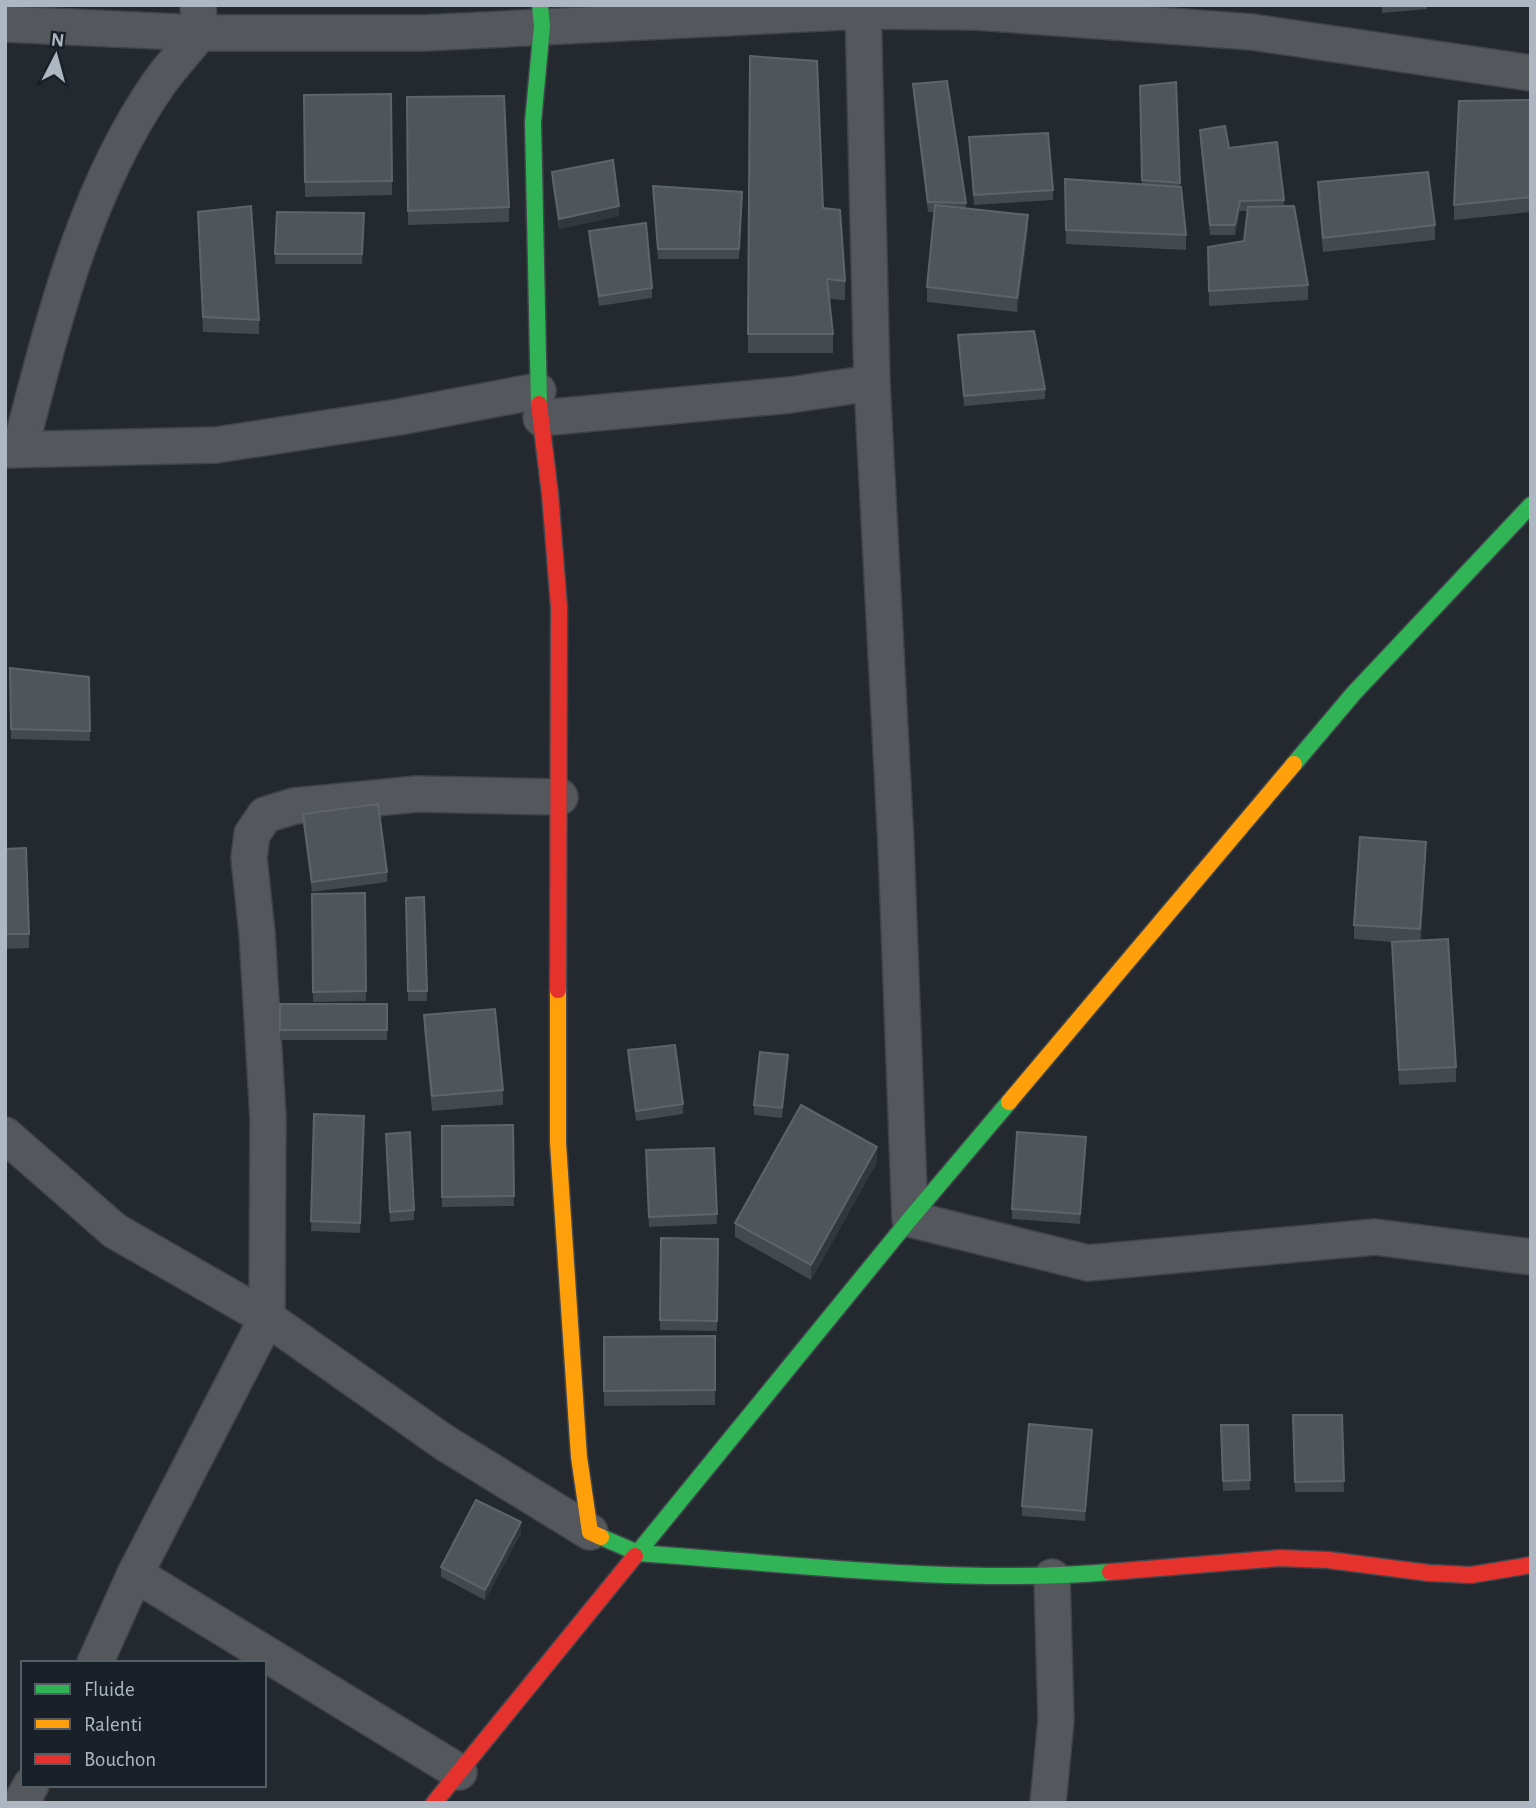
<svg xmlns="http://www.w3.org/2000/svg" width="1536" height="1808" viewBox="0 0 1536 1808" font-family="'Alegreya Sans',sans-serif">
<rect width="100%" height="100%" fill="#24292f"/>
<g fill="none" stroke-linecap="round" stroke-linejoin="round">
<defs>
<g id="street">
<polyline points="863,5 872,383 896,845 910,1219 1088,1263 1375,1237 1531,1257"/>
<polyline points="5,24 200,33 424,33 863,11 976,12 1252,32 1531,73"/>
<polyline points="541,418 790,395 872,383"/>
<path d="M20,449c33,-126 64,-258 139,-366 12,-17 27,-33 41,-50l-2,-28"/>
<polyline points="5,450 216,445 399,417 538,391"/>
<polyline points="5,1135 115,1231 267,1318 445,1443 590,1532"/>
<polyline points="135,1574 459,1772"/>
<polyline points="95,1663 135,1574 267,1318 268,1118 257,933 249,858 252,834 265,815 294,806 417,794 560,797"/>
<polyline points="21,1803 31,1785"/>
<polyline points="1048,1803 1056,1720 1052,1577"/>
</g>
<g id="fast">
<polyline points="539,404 533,122 542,26 540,5"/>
<polyline points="1294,764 1354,693 1531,505"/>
<path d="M601,1537l37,16c154,11 319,32 472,19"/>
<polyline points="635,1556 910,1219 1009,1102"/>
</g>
<g id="slow">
<polyline points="558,990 558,1143 579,1457 590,1532 601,1537"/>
<polyline points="1009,1102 1294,764"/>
</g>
<g id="jam">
<polyline points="539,404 550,494 559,607 558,990"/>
<polyline points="1110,1572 1280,1558 1328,1560 1429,1573 1471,1575 1531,1565"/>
<polyline points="434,1803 635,1556"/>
</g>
</defs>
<!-- street casing -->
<use href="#street" stroke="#404448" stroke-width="38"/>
<!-- fast casing -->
<use href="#fast" stroke="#41464c" stroke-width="19"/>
<!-- slow casing -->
<use href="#slow" stroke="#41464c" stroke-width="19"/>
<!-- jam casing -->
<use href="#jam" stroke="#41464c" stroke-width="19"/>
<!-- street -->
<use href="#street" stroke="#54585d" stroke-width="35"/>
<!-- fast -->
<use href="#fast" stroke="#30b455" stroke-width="16"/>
<!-- slow -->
<use href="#slow" stroke="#ff9f0a" stroke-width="16"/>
<!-- jam -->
<use href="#jam" stroke="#e5322d" stroke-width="16"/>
</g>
<!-- wall -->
<g fill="#44494f">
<polygon points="1382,5 1427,5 1427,9 1382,13"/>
<polygon points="750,56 823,208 845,281 845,300 829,299 833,334 833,353 748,353"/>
<polygon points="1176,82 1180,187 1186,235 1186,250 1066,244 1065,179 1142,184 1140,86"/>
<polygon points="913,84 966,203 966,208 1028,230 1017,312 927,302 927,287 934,212 928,212 913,94"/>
<polygon points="391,94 392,195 305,197 304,95"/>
<polygon points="407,97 509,207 509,222 408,225"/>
<polygon points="1531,100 1531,212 1454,220 1454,205"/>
<polygon points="1200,130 1229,148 1284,200 1284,206 1308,285 1308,300 1209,306 1208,247 1244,241 1248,211 1240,211 1235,235 1210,235 1200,140"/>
<polygon points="969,137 1053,190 1053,200 974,205"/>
<polygon points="552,172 619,216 559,229 552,182"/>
<polygon points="1318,182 1435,225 1435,240 1323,252 1318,196"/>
<polygon points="653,186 742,192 739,259 658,259"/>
<polygon points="198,212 259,320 259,334 203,332"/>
<polygon points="277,212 364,223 362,264 275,264"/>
<polygon points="589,231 652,288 652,298 599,306 589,241"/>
<polygon points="958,335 1045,389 1045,399 964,406"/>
<polygon points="10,668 89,677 90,741 11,739"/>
<polygon points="303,814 387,872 387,882 312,892 303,824"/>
<polygon points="5,849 29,934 29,948 5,949"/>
<polygon points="1426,857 1421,940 1456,1067 1456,1082 1399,1085 1392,942 1354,939 1354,925"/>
<polygon points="365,893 366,1001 313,1002 312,894"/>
<polygon points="424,897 427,1001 408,1001 406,898"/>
<rect x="280" y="1004" width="107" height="36"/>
<polygon points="424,1015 503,1090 503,1105 432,1111 424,1029"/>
<polygon points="628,1050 683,1104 683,1114 636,1121 628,1060"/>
<polygon points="788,1065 782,1118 754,1115 754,1105"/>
<polygon points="314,1114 364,1116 360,1233 311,1231"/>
<polygon points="513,1125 514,1206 442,1207 442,1126"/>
<polygon points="386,1134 414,1210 414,1220 390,1222"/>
<polygon points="1086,1147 1080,1224 1012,1219 1012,1209"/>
<polygon points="714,1148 717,1224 649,1227 646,1160"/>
<polygon points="877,1162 811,1280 735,1237 735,1223"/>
<polygon points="661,1238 718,1239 717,1331 660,1330"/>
<polygon points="715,1336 715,1405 604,1406 604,1337"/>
<polygon points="1293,1415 1342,1415 1344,1492 1295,1492"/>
<polygon points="1221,1425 1248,1425 1250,1490 1223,1491"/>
<polygon points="1092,1440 1085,1521 1022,1516 1022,1506"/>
<polygon points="521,1533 485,1600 441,1577 441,1567"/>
</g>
<!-- shaded-wall -->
<g fill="#32373d">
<polygon points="1240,201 1240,211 1235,235 1235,225"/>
<polygon points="619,206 619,216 559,229 559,219"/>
<polygon points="1028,215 1028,230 1017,312 1017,298"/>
<polygon points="1426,842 1426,857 1420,944 1420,929"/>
<polygon points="788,1055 788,1065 782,1118 782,1108"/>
<polygon points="1086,1137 1086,1147 1080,1224 1080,1214"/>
<polygon points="877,1147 877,1162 811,1280 811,1265"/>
<polygon points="1092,1430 1092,1440 1085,1521 1085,1511"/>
<polygon points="521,1522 521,1533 485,1600 485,1590"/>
</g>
<!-- building -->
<g fill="#4f555b" stroke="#5e646b" stroke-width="2">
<polygon points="750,56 817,61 823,208 840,210 845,281 827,279 833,334 748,334"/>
<polygon points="947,81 966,203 928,202 913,84"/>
<polygon points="1176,82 1180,183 1142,180 1140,86"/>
<polygon points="391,94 392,181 305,182 304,95"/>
<polygon points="504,96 509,207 408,211 407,97"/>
<polygon points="1531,100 1531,197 1454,205 1459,101"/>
<polygon points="1225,126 1229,148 1277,142 1284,200 1240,201 1235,225 1210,225 1200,130"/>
<polygon points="1048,133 1053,190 974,195 969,137"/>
<polygon points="613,160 619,206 559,219 552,172"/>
<polygon points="1428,172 1435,225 1323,238 1318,182"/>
<polygon points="1065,179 1181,187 1186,235 1066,230"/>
<polygon points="653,186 742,192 739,249 658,249"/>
<polygon points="935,205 1028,215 1017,298 927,287"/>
<polygon points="251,206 259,320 203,317 198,212"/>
<polygon points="1294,206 1308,285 1209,291 1208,247 1244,241 1248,207"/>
<polygon points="277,212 364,213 362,254 275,254"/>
<polygon points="646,223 652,288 599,296 589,231"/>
<polygon points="1034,331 1045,389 964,396 958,335"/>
<polygon points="10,668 89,677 90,731 11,729"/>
<polygon points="378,804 387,872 312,882 303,814"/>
<polygon points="1360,837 1426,842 1420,929 1354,925"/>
<polygon points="26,848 29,934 5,934 5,849"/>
<polygon points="365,893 366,991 313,992 312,894"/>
<polygon points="424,897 427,991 408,991 406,898"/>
<polygon points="1448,939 1456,1067 1399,1070 1392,942"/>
<rect x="280" y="1004" width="107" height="26"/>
<polygon points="495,1009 503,1090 432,1096 424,1015"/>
<polygon points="675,1045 683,1104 636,1111 628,1050"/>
<polygon points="760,1052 788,1055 782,1108 754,1105"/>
<polygon points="801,1105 877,1147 811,1265 735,1223"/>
<polygon points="314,1114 364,1116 360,1223 311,1221"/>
<polygon points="513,1125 514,1196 442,1197 442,1126"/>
<polygon points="410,1132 414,1210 390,1212 386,1134"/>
<polygon points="1017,1132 1086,1137 1080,1214 1012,1209"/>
<polygon points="714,1148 717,1214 649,1217 646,1150"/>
<polygon points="661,1238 718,1239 717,1321 660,1320"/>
<polygon points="715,1336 715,1390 604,1391 604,1337"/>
<polygon points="1293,1415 1342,1415 1344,1481 1295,1482"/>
<polygon points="1029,1424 1092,1430 1085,1511 1022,1506"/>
<polygon points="1221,1425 1248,1425 1250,1480 1223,1481"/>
<polygon points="476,1500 521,1522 485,1590 441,1567"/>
</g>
<!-- border -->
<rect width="1536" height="1808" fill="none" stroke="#adb6c1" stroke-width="14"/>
<!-- legend -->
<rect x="21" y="1661" width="245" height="126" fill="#192028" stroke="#545c65" stroke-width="2"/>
<rect x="35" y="1684" width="35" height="10" fill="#30b455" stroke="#545c65" stroke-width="2"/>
<text x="84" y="1696" font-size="21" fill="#adb6c1">Fluide</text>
<rect x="35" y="1719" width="35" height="10" fill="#ff9f0a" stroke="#545c65" stroke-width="2"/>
<text x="84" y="1731" font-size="21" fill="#adb6c1">Ralenti</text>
<rect x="35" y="1754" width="35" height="10" fill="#e5322d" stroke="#545c65" stroke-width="2"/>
<text x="84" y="1766" font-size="21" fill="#adb6c1">Bouchon</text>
<!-- north arrow -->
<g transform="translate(56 56) rotate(6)" stroke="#192028" stroke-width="5" paint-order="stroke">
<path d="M0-5L12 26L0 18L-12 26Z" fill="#adb6c1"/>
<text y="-10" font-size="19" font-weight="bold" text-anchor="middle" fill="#adb6c1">N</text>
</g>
</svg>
